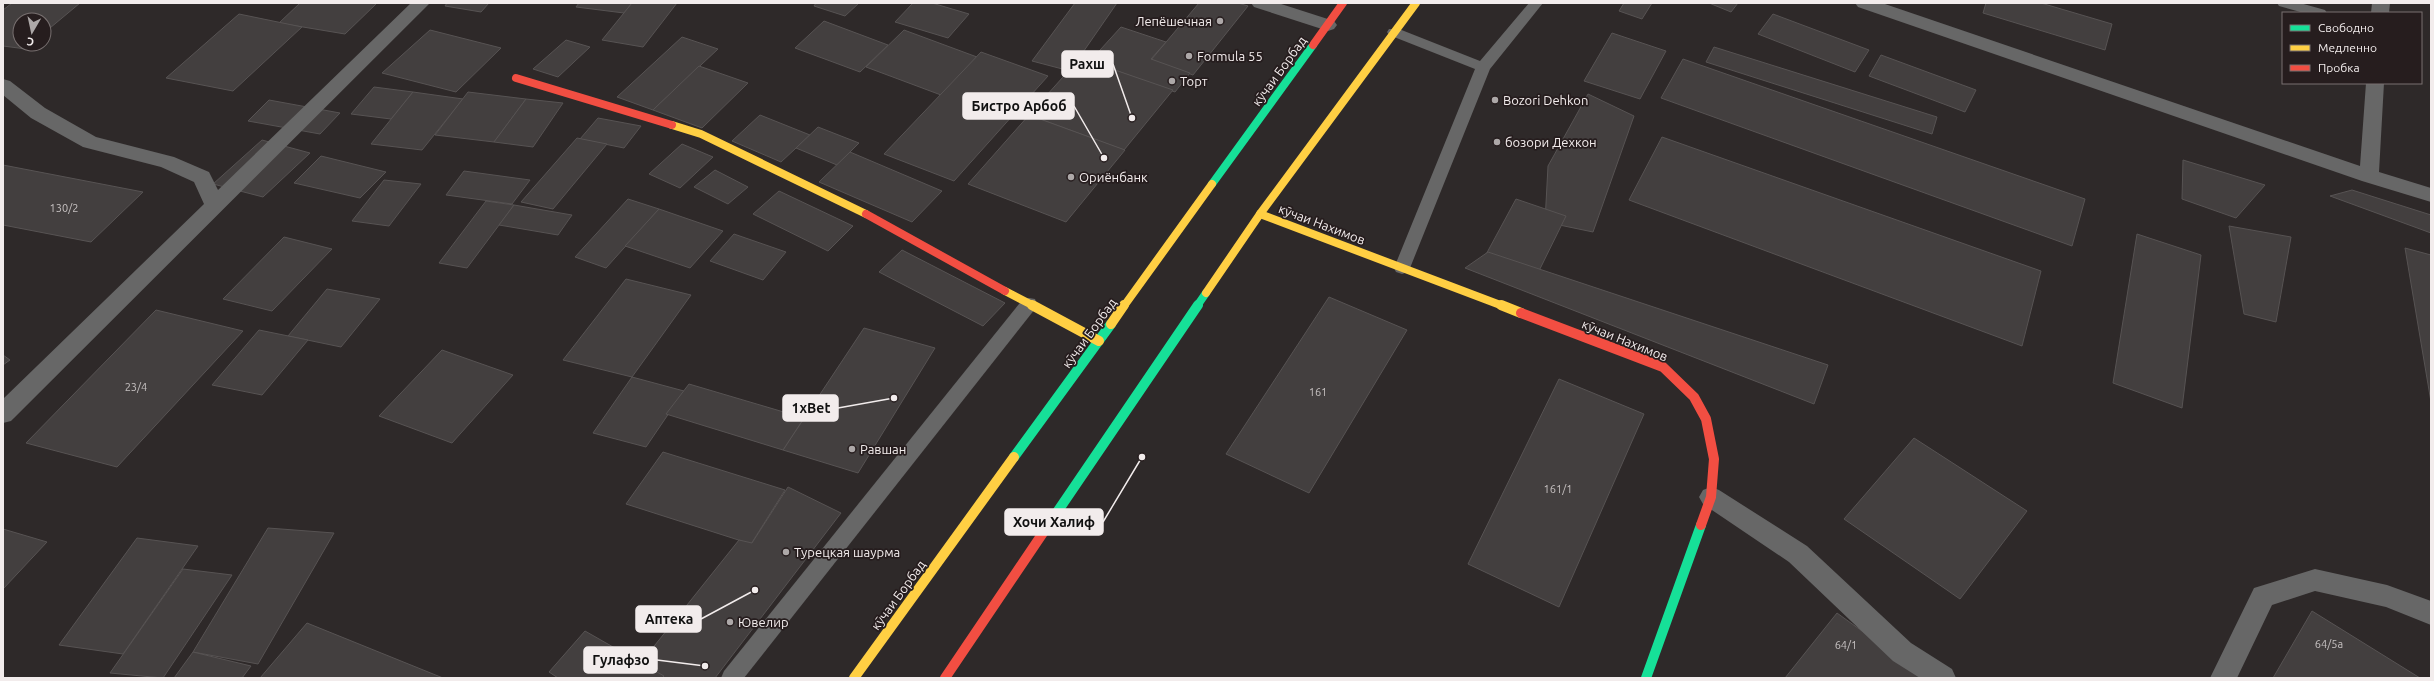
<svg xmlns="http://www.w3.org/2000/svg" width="2434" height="681" viewBox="0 0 2434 681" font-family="Ubuntu,sans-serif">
<rect width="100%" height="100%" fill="#2e2929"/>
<!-- building -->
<g fill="#433f3f" stroke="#575353">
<polygon points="12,3 80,3 44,33 44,20 20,20 20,44 32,44 26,49 3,46 3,10"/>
<polygon points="300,3 377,3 345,34 279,23"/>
<polygon points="447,3 489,3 481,12 445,6"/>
<polygon points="579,3 632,3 624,13 576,7"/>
<polygon points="632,3 677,3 643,47 602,40"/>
<polygon points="816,3 859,3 845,16 814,6"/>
<polygon points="913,3 932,3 969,14 948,38 895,22"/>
<polygon points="1075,3 1117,3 1070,71 1032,61"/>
<polygon points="1199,3 1238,3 1248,6 1193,75 1151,60"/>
<polygon points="1624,3 1652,3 1642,19 1619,11"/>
<polygon points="1709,3 1738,3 1731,12"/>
<polygon points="1986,3 2041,3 2112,24 2105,50 1983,13"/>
<polygon points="239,14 302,27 233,91 166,78"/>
<polygon points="1773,14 1869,50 1855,72 1758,34"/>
<polygon points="824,21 888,45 860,72 795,48"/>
<polygon points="1121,27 1166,42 1151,59 1190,73 1175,92 1090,61"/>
<polygon points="430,30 501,48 456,92 382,73"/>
<polygon points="904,30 977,57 941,95 866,67"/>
<polygon points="1612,33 1666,51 1640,99 1584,81"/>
<polygon points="682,37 718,49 653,110 617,97"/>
<polygon points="566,40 590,47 558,77 533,69"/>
<polygon points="1714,47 1937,117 1932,134 1706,62"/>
<polygon points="981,52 1048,76 954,181 884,154"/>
<polygon points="1881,55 1976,90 1965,112 1869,76"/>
<polygon points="1080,58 1173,90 1124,150 1029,115"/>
<polygon points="1683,59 2085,199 2072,246 1661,98"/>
<polygon points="699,66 748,83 702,128 653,110"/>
<polygon points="374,87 413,92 391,119 351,114"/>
<polygon points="413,92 463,99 422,150 371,144"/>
<polygon points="468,92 526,99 494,142 435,135"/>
<polygon points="1588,94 1634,116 1593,232 1545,222 1548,166"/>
<polygon points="526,99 563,103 533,147 494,142"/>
<polygon points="269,100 340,113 320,134 248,121"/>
<polygon points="760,115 810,135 781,162 732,141"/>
<polygon points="1029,115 1125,150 1066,222 968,184"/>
<polygon points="598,118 641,126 624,148 580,139"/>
<polygon points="818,127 859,143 837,165 796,148"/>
<polygon points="1662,137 2041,271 2022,346 1629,200"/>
<polygon points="577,138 607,144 553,209 521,202"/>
<polygon points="262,140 310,153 263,197 213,184"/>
<polygon points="682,144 713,157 680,188 649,174"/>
<polygon points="850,152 942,191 912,222 819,182"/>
<polygon points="321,156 386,172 360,198 294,183"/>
<polygon points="2183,160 2265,185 2236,218 2182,199"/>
<polygon points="3,165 143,192 91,242 3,225"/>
<polygon points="715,170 748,187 728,204 694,187"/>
<polygon points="464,171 530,180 512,204 446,195"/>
<polygon points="384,180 421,184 389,226 352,221"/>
<polygon points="2352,190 2431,215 2431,233 2330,196"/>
<polygon points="779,191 853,226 828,251 753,214"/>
<polygon points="628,199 659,209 606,268 575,257"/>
<polygon points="1516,199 1566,216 1535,279 1483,260"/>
<polygon points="486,201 514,205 467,268 439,263"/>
<polygon points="514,205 572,215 558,235 499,225"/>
<polygon points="659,209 723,231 690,268 625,246"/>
<polygon points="2229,226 2291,237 2276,322 2244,314"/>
<polygon points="734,234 786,252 763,280 710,261"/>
<polygon points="2137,234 2201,255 2182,408 2113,383"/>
<polygon points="284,237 332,249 272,311 223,299"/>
<polygon points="2405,248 2431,255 2431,402"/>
<polygon points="902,250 1005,303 983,326 879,272"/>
<polygon points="1488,252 1828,365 1814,404 1465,268"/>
<polygon points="626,279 691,295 632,377 563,360"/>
<polygon points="327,289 380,299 341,347 288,336"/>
<polygon points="1329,297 1407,330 1309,493 1226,454"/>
<polygon points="156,310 243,331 117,467 26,443"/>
<polygon points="864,328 935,348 858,473 783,450"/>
<polygon points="259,330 308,340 262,395 212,385"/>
<polygon points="442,350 513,375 452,443 379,416"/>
<polygon points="3,355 10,360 3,365"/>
<polygon points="632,377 684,391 646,447 593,433"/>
<polygon points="1559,379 1644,414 1559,607 1468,564"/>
<polygon points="689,384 804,418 783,450 666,414"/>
<polygon points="1914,438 2027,511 1960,599 1844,519"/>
<polygon points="663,452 785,490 751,544 626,504"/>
<polygon points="788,487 841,513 715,678 664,678 639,665 739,540 752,543"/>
<polygon points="268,528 334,533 258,664 193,652"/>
<polygon points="3,529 47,542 3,589"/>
<polygon points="137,538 198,546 123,654 59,645"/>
<polygon points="183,569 232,575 163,678 110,673"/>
<polygon points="2312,611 2420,678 2273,678"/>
<polygon points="1837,613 1927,678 1785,678"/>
<polygon points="307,623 443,678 260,678"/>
<polygon points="585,631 664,676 662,678 558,678 549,672"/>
<polygon points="193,652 251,666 242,678 174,678"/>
</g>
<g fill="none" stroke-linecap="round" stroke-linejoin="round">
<!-- lane -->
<g fill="#676767" fill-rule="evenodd">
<polygon points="1529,3 1543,3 1490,69 1410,268 1408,272 1402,274 1396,272 1394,268 1475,69 1389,35 1387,32 1389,29 1399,29 1480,61"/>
<polygon points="2277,3 2300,3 2325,10 2327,13 2304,13 2279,6"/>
<polygon points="1029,298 1035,299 1037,304 1035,309 744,678 721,678 724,671 1023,299"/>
</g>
<!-- street -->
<g fill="#676767" fill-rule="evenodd">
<polygon points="411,3 430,3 11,421 3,423 3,399 204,204 194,182 161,167 83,147 31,118 3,95 3,79 10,81 45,108 96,137 174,157 209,172 218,190"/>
<polygon points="1251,3 1278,3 1334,21 1337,25 1334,29 1328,31 1254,7"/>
<polygon points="1855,3 1882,3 2360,166 2366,83 2384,83 2379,172 2431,188 2431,202 2362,181 1858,7"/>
<polygon points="2372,3 2390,3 2389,13 2371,13"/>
<polygon points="1711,487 1719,490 1807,546 1911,643 1952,669 1956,678 1920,678 1893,661 1789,562 1703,504 1699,497 1703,490"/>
<polygon points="2315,569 2387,585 2431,601 2431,625 2386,607 2315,591 2272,605 2237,678 2210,678 2254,588"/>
</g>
<!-- fast-far1 -->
<g stroke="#16e098" stroke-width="8">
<polyline points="1212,184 1313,45"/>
<polyline points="1197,306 1206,293"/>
</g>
<!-- fast -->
<g stroke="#16e098" stroke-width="10">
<polyline points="1014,457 1111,324"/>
<polyline points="1049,524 1198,305"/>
<polyline points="1646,678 1701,525"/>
</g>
<!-- slow-far1 -->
<g stroke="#ffcf43" stroke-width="8">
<polyline points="672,125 701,134 866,214"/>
<polyline points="1260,214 1503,306"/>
<polyline points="1005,291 1034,306"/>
<polyline points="1206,293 1260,214 1416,3"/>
<polyline points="1124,306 1212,184"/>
</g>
<!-- slow -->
<g stroke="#ffcf43" stroke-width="10">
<polyline points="1032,305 1099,341"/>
<polyline points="1501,305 1521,313"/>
<polyline points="1111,324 1124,305"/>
<polyline points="854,678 1014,457"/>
</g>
<!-- jam-far1 -->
<g stroke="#f24e42" stroke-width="8">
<polyline points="1313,45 1343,3"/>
<polyline points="516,78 672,125"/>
<polyline points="866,214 1005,291"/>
</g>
<!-- jam -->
<g stroke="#f24e42" stroke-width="10">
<polyline points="1521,313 1663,367 1694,397 1706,419 1714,459 1711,497 1701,525"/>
<polyline points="945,678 1049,524"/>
</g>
</g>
<!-- markers -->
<g fill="#ada8a8" stroke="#261d1e" stroke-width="1.5">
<circle cx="1220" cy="21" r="4"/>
<circle cx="1189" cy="56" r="4"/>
<circle cx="1172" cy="81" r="4"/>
<circle cx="1495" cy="100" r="4"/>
<circle cx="1497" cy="142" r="4"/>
<circle cx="1071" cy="177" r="4"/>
<circle cx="852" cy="449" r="4"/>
<circle cx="786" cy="552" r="4"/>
<circle cx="730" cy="622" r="4"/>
</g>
<g text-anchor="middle" stroke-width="3.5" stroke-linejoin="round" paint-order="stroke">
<!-- number labels -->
<g font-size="11" fill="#c6c1c1">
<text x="64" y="212">130/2</text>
<text x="136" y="391">23/4</text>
<text x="1318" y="396">161</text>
<text x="1558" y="493">161/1</text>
<text x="2329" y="648">64/5а</text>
<text x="1846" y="649">64/1</text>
</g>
<!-- poi labels -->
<g font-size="13" fill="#f2ecec" stroke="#261d1e" text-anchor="start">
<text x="1212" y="26" text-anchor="end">Лепёшечная</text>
<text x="1197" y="61">Formula 55</text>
<text x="1180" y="86">Торт</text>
<text x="1503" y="105">Bozori Dehkon</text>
<text x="1505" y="147">бозори Дехкон</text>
<text x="1079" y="182">Ориёнбанк</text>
<text x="860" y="454">Равшан</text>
<text x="794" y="557">Турецкая шаурма</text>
<text x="738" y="627">Ювелир</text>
</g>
<!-- street labels -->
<g font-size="13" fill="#f2ecec" stroke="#261d1e">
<text transform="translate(1279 71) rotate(-54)" y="5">кӯчаи Борбад</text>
<text transform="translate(1322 224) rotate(21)" y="5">кӯчаи Нахимов</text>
<text transform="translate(1089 333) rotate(-54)" y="5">кӯчаи Борбад</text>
<text transform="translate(1625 340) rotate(22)" y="5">кӯчаи Нахимов</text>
<text transform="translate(898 595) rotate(-54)" y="5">кӯчаи Борбад</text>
</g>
</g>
<!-- callouts -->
<path fill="none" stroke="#f2ecec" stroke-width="1.5" d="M1132 118L1113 64M1104 158L1074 106M894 398L838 408M1142 457L1103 522M755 590L701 619M705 666L657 660"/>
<g fill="#f2ecec" stroke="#261d1e" stroke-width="1.5">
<circle cx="1132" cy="118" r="4"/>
<circle cx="1104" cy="158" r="4"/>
<circle cx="894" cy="398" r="4"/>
<circle cx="1142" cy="457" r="4"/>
<circle cx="755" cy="590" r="4"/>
<circle cx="705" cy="666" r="4"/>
</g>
<g fill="#f2ecec" stroke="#f2ecec" stroke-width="1.5">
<rect x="1062" y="51" width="51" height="26" rx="4"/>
<rect x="963" y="93" width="111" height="26" rx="4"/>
<rect x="783" y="395" width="55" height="26" rx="4"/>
<rect x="1005" y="509" width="98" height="26" rx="4"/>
<rect x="636" y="606" width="65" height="26" rx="4"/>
<rect x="584" y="647" width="73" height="26" rx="4"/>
</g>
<g font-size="14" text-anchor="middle" font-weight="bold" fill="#111">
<text x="1087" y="69">Рахш</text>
<text x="1019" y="111">Бистро Арбоб</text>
<text x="811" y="413">1xBet</text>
<text x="1054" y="527">Хочи Халиф</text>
<text x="669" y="624">Аптека</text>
<text x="621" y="665">Гулафзо</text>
</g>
<!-- border -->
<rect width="2434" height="681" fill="none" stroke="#f2ecec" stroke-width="8"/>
<!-- legend -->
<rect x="2282" y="12" width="140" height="72" fill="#261d1e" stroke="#787070"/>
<rect x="2290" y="25" width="20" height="6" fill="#16e098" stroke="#787070"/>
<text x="2318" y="32" font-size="12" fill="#f2ecec">Свободно</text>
<rect x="2290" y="45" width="20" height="6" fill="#ffcf43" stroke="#787070"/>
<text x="2318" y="52" font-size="12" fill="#f2ecec">Медленно</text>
<rect x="2290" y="65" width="20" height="6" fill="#f24e42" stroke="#787070"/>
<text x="2318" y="72" font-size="12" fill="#f2ecec">Пробка</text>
<!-- north arrow -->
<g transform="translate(32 32) rotate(189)"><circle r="19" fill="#261d1e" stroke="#787070"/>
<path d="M0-3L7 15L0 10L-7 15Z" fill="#ada8a8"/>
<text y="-6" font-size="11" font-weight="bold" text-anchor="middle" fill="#f2ecec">С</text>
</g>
</svg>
